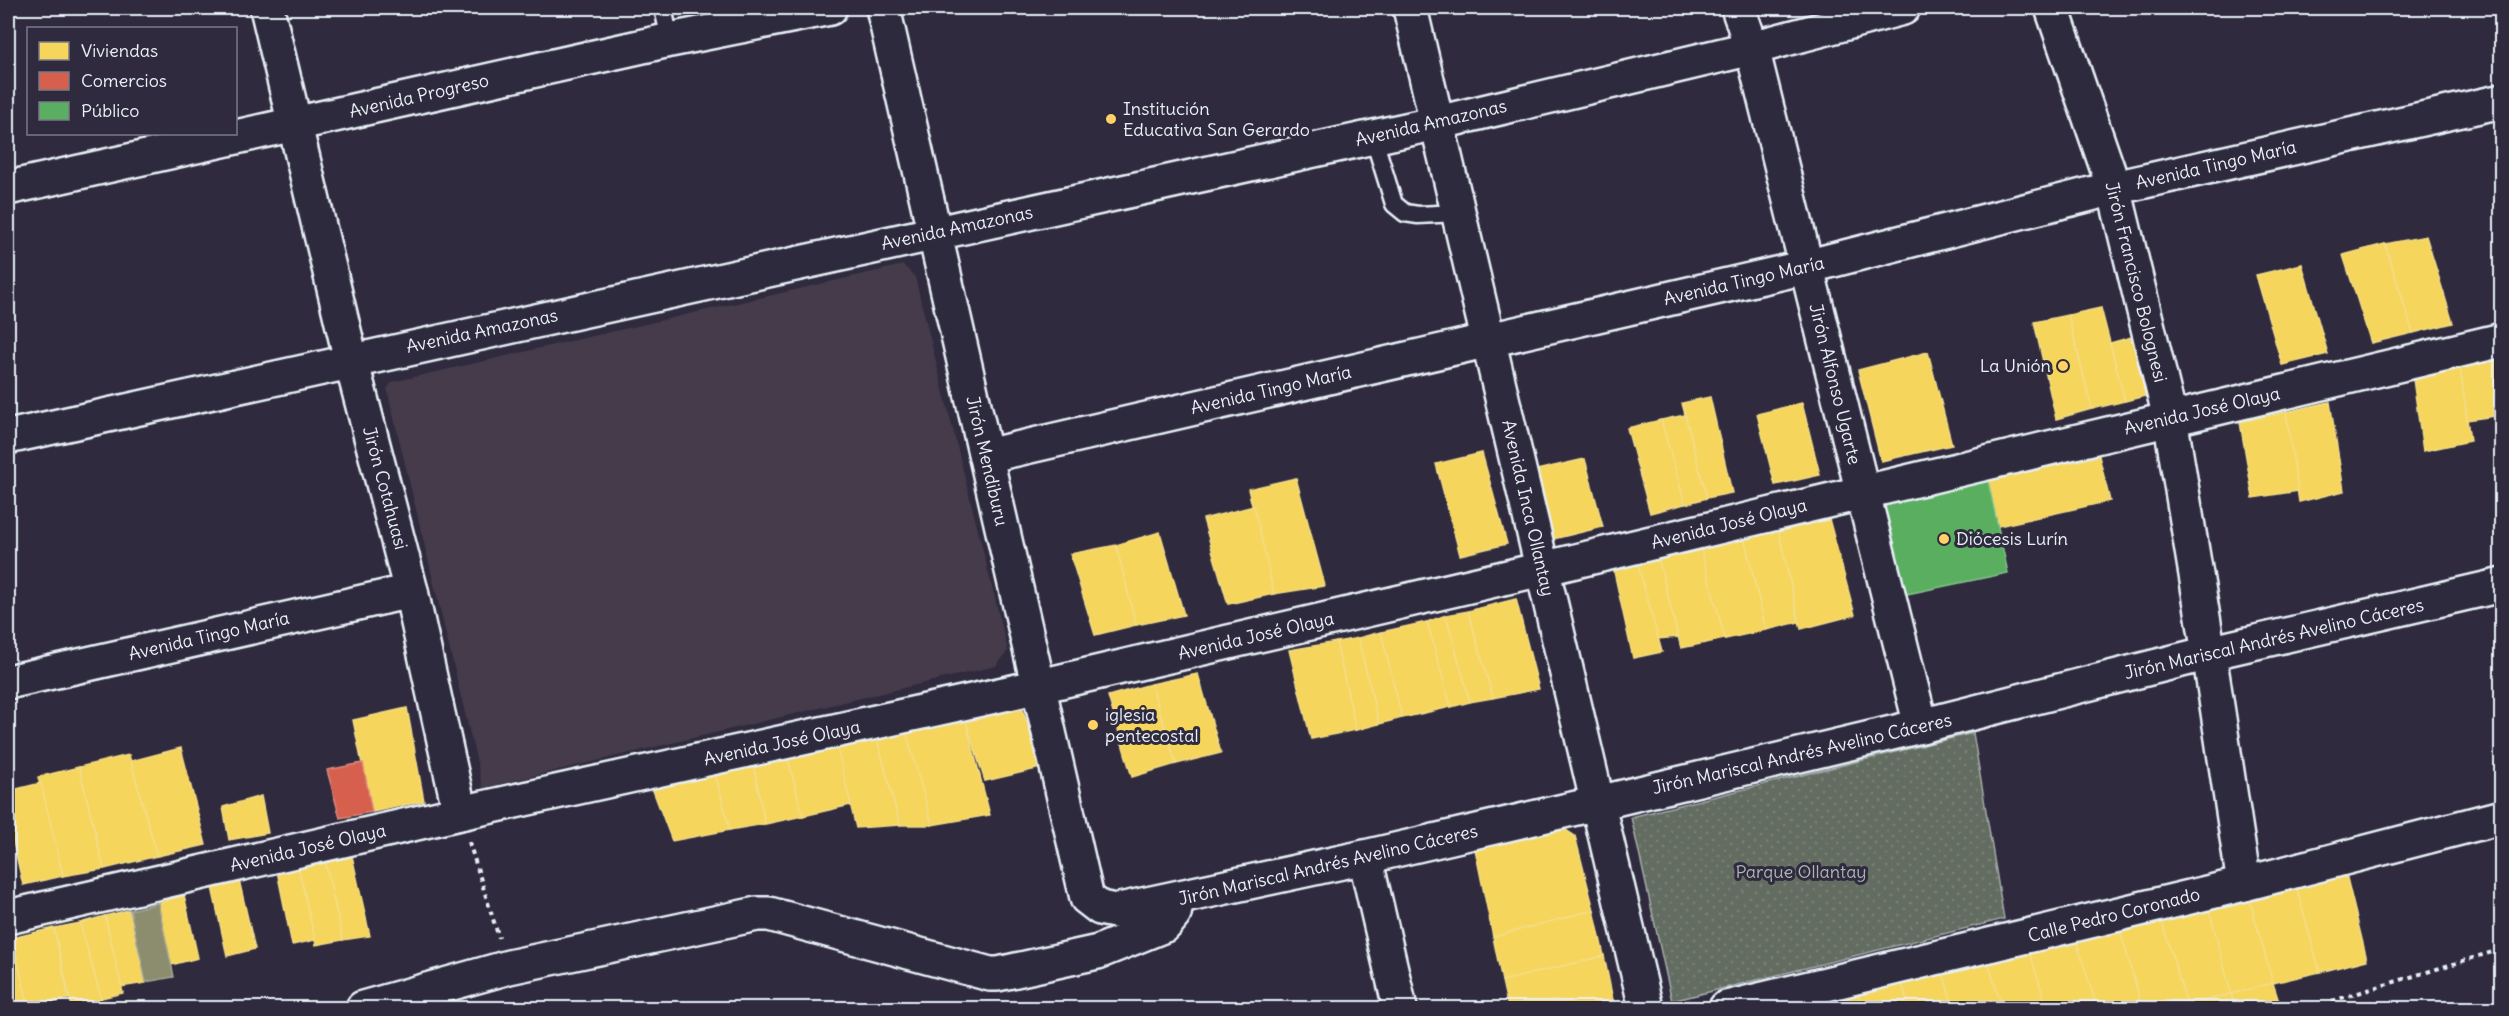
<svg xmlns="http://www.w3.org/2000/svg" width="2509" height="1016" viewBox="0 0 2509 1016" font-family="Delius,sans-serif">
<defs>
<pattern id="grass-dots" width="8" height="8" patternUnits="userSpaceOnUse" patternTransform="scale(1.5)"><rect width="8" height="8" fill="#636c60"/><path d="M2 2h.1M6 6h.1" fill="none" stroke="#798178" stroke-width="1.8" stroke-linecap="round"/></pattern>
</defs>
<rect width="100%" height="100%" fill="#2f2a3d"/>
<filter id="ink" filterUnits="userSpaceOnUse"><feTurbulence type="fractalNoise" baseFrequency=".0167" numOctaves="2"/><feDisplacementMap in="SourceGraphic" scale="12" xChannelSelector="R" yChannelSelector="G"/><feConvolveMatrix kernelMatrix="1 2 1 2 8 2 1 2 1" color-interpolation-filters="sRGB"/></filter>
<g filter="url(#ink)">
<!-- built -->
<polygon fill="#443b4b" points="903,265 915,277 1008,651 996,666 483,788 387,389 392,382"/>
<!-- grass -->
<polygon fill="url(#grass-dots)" stroke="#a6aeac" stroke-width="1.5" points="1973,733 2004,919 1672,1001 1631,817"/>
<!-- homes -->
<g fill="#f6d55c" stroke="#f2dd8b" stroke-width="1.5">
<polygon points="2426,236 2453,323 2413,333 2385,244"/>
<polygon points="2385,244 2413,333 2371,343 2343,255"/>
<polygon points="2302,264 2328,354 2282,365 2256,275"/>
<polygon points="2101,308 2125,401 2092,409 2068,315"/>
<polygon points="2068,315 2092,409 2056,419 2034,322"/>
<polygon points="2139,335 2153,394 2125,401 2110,343"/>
<polygon points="1928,352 1952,445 1881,461 1858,370"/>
<polygon points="2502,359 2502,415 2467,420 2460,368"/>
<polygon points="2460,368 2470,441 2423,451 2413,379"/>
<polygon points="1710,397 1732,493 1707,498 1682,403"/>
<polygon points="2330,402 2344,491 2299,502 2286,412"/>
<polygon points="1802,403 1820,475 1775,485 1757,414"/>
<polygon points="2286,412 2298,491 2253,498 2240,422"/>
<polygon points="1685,415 1707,498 1685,504 1661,420"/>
<polygon points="1661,420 1685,504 1650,513 1627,428"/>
<polygon points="1482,453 1507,544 1460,555 1436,464"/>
<polygon points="2099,456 2110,501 1998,526 1988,481"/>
<polygon points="1585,459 1603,527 1553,539 1532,471"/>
<polygon points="1296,478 1325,586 1274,594 1248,489"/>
<polygon points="1254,506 1274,594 1228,604 1203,519"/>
<polygon points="1829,519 1855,615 1801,629 1778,529"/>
<polygon points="1778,529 1799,622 1766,630 1744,537"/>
<polygon points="1160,532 1184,615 1136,625 1116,545"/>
<polygon points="1744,537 1766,630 1725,639 1700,546"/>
<polygon points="1116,545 1136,625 1095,635 1070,554"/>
<polygon points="1700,546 1725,639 1681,648 1658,557"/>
<polygon points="1658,557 1678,637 1658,639 1637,562"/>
<polygon points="1637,562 1662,652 1633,658 1613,567"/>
<polygon points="1516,599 1539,689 1493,698 1468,611"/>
<polygon points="1468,611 1493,698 1470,702 1446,615"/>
<polygon points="1446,615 1470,702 1451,707 1427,622"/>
<polygon points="1427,622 1451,707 1402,718 1381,632"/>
<polygon points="1381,632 1402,718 1379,724 1358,638"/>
<polygon points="1358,638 1379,724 1356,730 1336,642"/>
<polygon points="1336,642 1356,730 1311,739 1289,650"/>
<polygon points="1198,674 1221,753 1176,764 1151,684"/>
<polygon points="1151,684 1176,764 1132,777 1108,696"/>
<polygon points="1022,707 1041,768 985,781 966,722"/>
<polygon points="407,708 424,801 372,812 353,720"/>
<polygon points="966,722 990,815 932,825 906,732"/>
<polygon points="906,732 932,825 900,825 876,735"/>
<polygon points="876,735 900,825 856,828 836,744"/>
<polygon points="836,744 851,805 803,816 787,756"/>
<polygon points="181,748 206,845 157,856 131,761"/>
<polygon points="129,755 157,856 104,869 79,767"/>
<polygon points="787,756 803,816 765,824 753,764"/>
<polygon points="753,764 765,824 730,830 715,773"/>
<polygon points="79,767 104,869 63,876 38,777"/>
<polygon points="715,773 730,830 672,841 651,785"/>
<polygon points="41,783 63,876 23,885 8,820 8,791"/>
<polygon points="261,796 268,833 229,840 223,807"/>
<polygon points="1561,827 1575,836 1594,910 1493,937 1475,849"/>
<polygon points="352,856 370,936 343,940 325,862"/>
<polygon points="325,862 343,940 316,945 298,866"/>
<polygon points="298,866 315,940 292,945 277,871"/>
<polygon points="2346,874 2367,960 2320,972 2296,887"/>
<polygon points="239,880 255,949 227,956 212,887"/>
<polygon points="2296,887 2320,972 2273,983 2249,898"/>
<polygon points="184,895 198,958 171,965 158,903"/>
<polygon points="2249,898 2273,983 2231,994 2209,909"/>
<polygon points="2209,909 2231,994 2187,1005 2161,919"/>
<polygon points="129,910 146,983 121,987 105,916"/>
<polygon points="1594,910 1604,956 1502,981 1493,937"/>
<polygon points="105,916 123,993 101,998 80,923"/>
<polygon points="2161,919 2187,1005 2172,1008 2142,1008 2120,930"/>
<polygon points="80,923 101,998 104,1008 72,1008 54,928"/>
<polygon points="54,928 69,999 29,1008 12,938"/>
<polygon points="2120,930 2142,1008 2097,1008 2076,940"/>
<polygon points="12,938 29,1008 8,1008 8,939"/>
<polygon points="2076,940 2097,1008 2047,1008 2029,950"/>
<polygon points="2029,950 2047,1008 2002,1008 1988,962"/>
<polygon points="1604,956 1613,1000 1582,1008 1508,1008 1502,981"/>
<polygon points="1988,962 2002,1008 1953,1008 1943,972"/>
<polygon points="1943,972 1953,1008 1909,1008 1902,983"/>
<polygon points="1902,983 1909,1008 1863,1008 1858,993"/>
<polygon points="2273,983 2281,1008 2235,1008 2231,994"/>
<polygon points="1858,993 1863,1008 1813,1008 1812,1006"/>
<polygon points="2231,994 2235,1008 2188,1008 2187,1005"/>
<polygon points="1613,1000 1615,1008 1582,1008"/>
</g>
<!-- shops -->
<polygon fill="#d6604d" stroke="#db8c80" stroke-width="1.5" points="363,763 372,812 340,818 327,770"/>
<!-- public -->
<polygon fill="#5aae61" stroke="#85c28e" stroke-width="1.5" points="1988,481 2008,573 1902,595 1879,505"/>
<!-- industry -->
<polygon fill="#8c8c6e" stroke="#a8aa97" stroke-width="1.5" points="158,903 174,977 146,982 130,910"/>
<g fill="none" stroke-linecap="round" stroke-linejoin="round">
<defs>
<g id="service">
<polyline points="663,8 670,40"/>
<polyline points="1373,136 1394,204 1405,213 1418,215 1458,213"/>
</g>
<g id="minor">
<polyline points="267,8 351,360 411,591 460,813"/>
<polyline points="883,8 1087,898 1100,908 1115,911 1365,857 1598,803 1921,726 2209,653 2502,585"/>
<polyline points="1738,8 1752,48 1921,726"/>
<polyline points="2052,8 2114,188 2170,418 2209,653 2244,884"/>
<polyline points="8,437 1437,123 1752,48 1903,8"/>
<polyline points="986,456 1806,267 2114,188 2502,101"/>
<polyline points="1542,569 2502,340"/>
<polyline points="8,682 411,591"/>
<polyline points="1365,857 1400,1008"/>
<polyline points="363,1008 509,967 757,914 769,914 990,974 998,974 1098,952 1165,925 1174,914 1177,899"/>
<polyline points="1726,1008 2244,884 2502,817"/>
</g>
<g id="tertiary">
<polyline points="1410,8 1646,1008"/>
<polyline points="8,188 670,40 830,8"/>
<polyline points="8,917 460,813 1040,686 1542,569"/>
</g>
</defs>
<!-- service casing -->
<use href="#service" stroke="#e8f1f8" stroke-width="21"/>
<!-- minor casing -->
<use href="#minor" stroke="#e8f1f8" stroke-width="38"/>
<!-- tertiary casing -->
<use href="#tertiary" stroke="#e8f1f8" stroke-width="38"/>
<!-- path -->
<g stroke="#e8f1f8" stroke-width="4" stroke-dasharray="4.5 4.5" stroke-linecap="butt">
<polyline points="469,842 499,938"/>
<polyline points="2332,1001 2502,949"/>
</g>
<!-- service -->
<use href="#service" stroke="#2f2a3d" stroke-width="16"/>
<!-- minor -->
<use href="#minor" stroke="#2f2a3d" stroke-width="33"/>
<!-- tertiary -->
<use href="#tertiary" stroke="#2f2a3d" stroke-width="33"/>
</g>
</g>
<!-- markers -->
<g fill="#ffd166" stroke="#2f2a3d" stroke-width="2">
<circle cx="1111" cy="119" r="6"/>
<circle cx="2063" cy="366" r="6"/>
<circle cx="1944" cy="539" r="6"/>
<circle cx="1093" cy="725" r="6"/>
</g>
<g text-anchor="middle" stroke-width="6" stroke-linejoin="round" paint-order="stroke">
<!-- street labels -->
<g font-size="18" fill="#e8f1f8" stroke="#2f2a3d">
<text transform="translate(419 96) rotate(-13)" y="6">Avenida Progreso</text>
<text transform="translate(1431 123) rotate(-13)" y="6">Avenida Amazonas</text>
<text transform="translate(2216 165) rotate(-13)" y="6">Avenida Tingo María</text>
<text transform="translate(957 228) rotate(-12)" y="6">Avenida Amazonas</text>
<text transform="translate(1744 281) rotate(-13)" y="6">Avenida Tingo María</text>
<text transform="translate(2136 282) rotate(76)" y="6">Jirón Francisco Bolognesi</text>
<text transform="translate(482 331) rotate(-12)" y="6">Avenida Amazonas</text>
<text transform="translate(1835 384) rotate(76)" y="6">Jirón Alfonso Ugarte</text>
<text transform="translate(1271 390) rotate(-13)" y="6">Avenida Tingo María</text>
<text transform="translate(2202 411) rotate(-13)" y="6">Avenida José Olaya</text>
<text transform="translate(987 461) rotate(77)" y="6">Jirón Mendiburu</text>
<text transform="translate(385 488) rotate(75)" y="6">Jirón Cotahuasi</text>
<text transform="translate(1528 508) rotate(77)" y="6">Avenida Inca Ollantay</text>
<text transform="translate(1729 524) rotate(-14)" y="6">Avenida José Olaya</text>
<text transform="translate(209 636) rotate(-13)" y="6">Avenida Tingo María</text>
<text transform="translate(1256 636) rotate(-13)" y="6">Avenida José Olaya</text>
<text transform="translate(2274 639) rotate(-13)" y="6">Jirón Mariscal Andrés Avelino Cáceres</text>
<text transform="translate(782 743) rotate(-12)" y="6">Avenida José Olaya</text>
<text transform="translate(1802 754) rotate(-13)" y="6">Jirón Mariscal Andrés Avelino Cáceres</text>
<text transform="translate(308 848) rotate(-13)" y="6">Avenida José Olaya</text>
<text transform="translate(1328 865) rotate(-13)" y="6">Jirón Mariscal Andrés Avelino Cáceres</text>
<text transform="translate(2114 915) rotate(-14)" y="6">Calle Pedro Coronado</text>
</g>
<!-- poi labels -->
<g font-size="18" fill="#e8f1f8" stroke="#2f2a3d" text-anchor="start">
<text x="1123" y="115">Institución<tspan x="1123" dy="21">Educativa San Gerardo</tspan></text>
<text x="2051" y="372" text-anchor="end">La Unión</text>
<text x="1956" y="545">Diócesis Lurín</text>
<text x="1105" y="721">iglesia<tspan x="1105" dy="21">pentecostal</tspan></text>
</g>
<!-- park labels -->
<g font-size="18" fill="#acb5b4" stroke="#2f2a3d">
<text x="1801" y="878">Parque Ollantay</text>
</g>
</g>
<!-- margin -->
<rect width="2509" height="1016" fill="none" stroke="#2f2a3d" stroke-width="30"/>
<rect x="15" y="15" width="2479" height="986" fill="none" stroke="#e8f1f8" stroke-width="2" filter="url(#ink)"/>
<!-- legend -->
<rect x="27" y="27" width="210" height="108" fill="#2f2a3d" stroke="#797a88" stroke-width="1.5"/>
<rect x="39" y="42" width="30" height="18" fill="#f6d55c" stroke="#797a88" stroke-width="1.5"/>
<text x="81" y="57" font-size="18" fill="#e8f1f8">Viviendas</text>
<rect x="39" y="72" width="30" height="18" fill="#d6604d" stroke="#797a88" stroke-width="1.5"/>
<text x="81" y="87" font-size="18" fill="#e8f1f8">Comercios</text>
<rect x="39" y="102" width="30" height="18" fill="#5aae61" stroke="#797a88" stroke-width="1.5"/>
<text x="81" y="117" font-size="18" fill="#e8f1f8">Público</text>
</svg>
